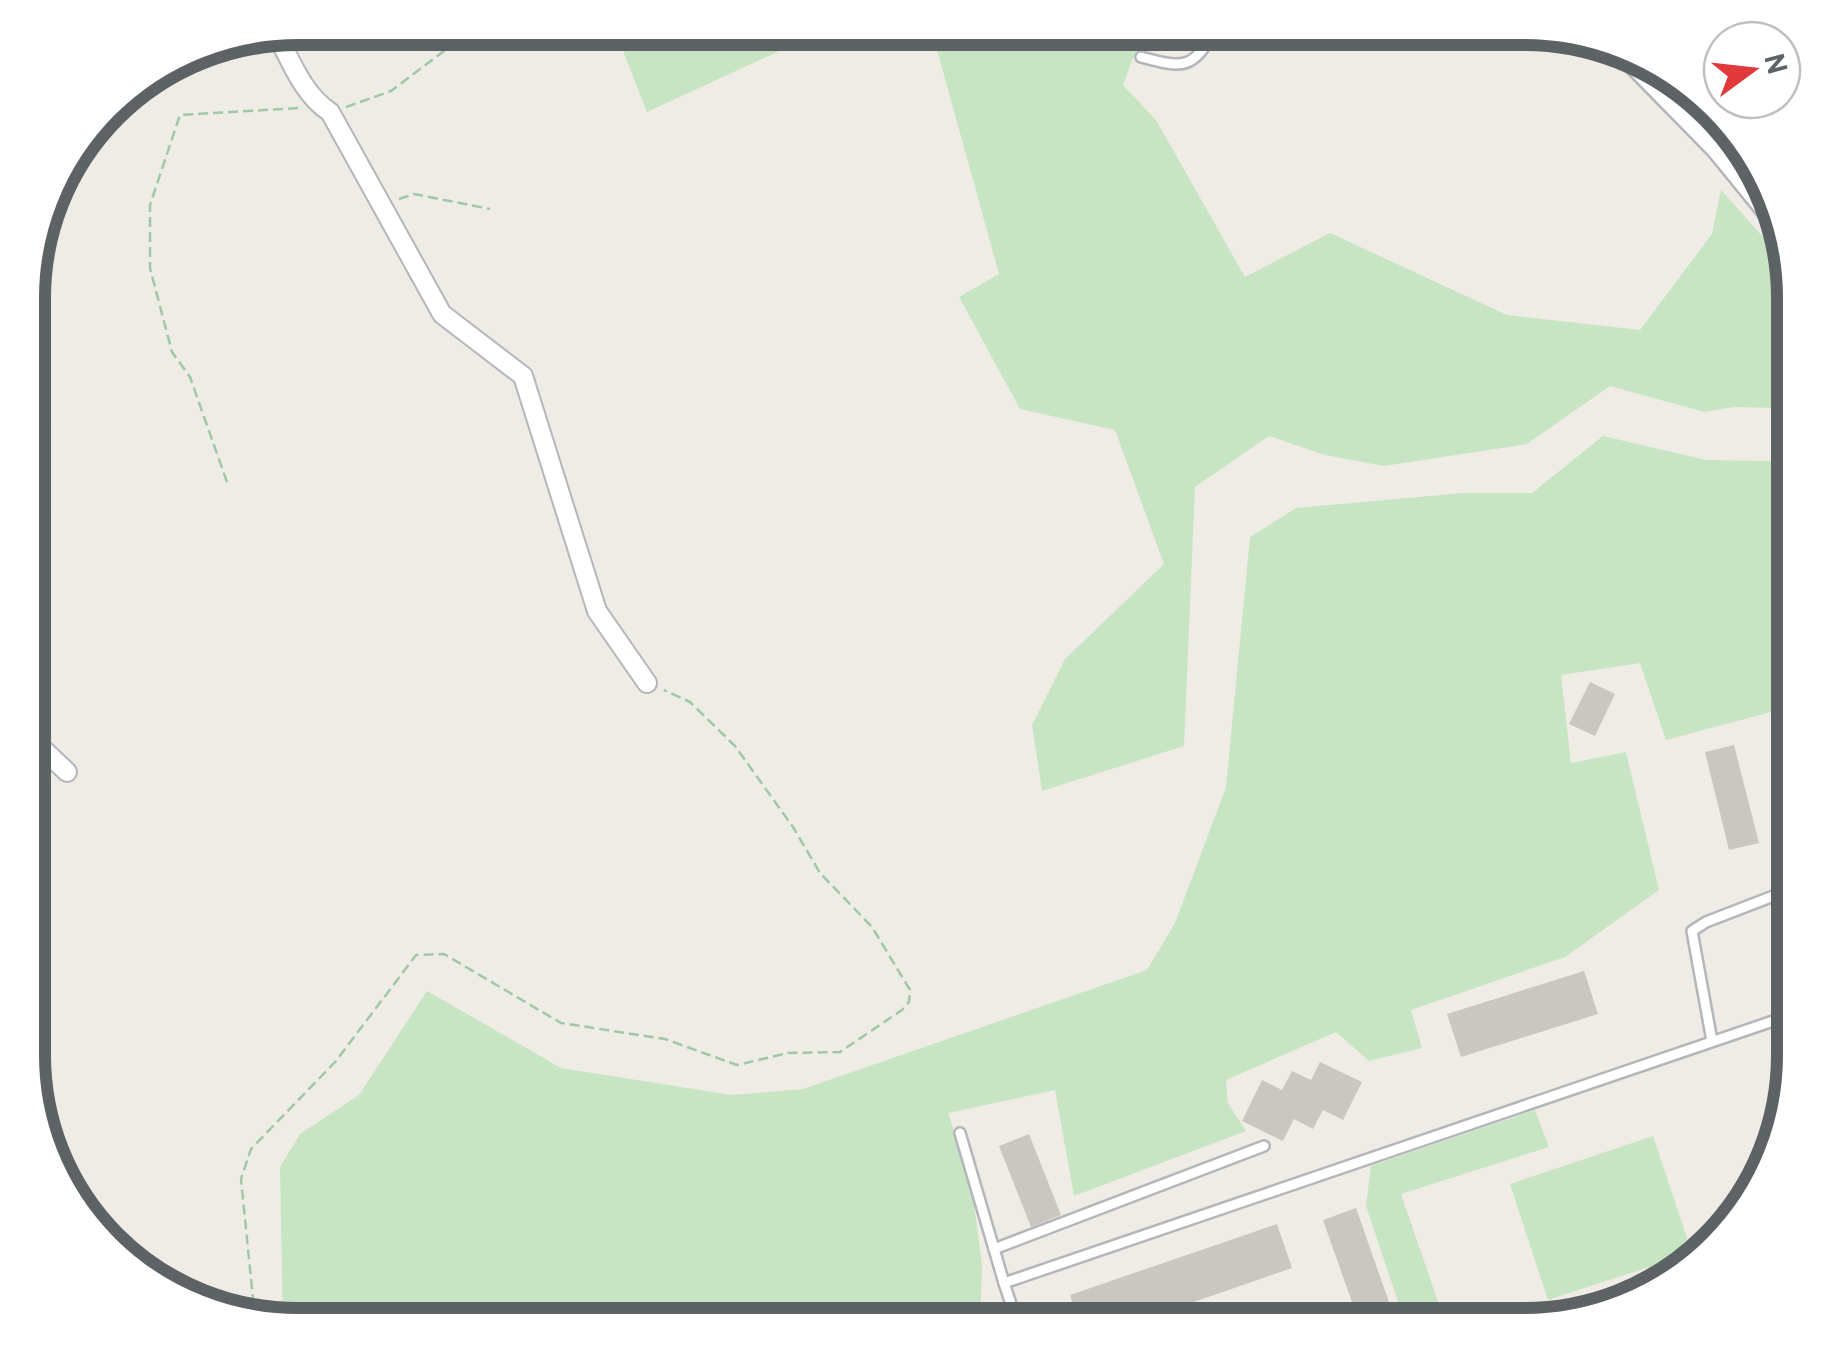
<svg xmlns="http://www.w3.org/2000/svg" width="1822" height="1353" viewBox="0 0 1822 1353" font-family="Overpass,sans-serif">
<rect width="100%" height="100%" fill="#efece6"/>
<!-- green -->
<g fill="#c7e5c3">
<polygon points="614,28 829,28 647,112"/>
<polygon points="931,28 1144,28 1123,85 1156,120 1245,277 1330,233 1507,315 1640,330 1712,234 1721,190 1763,237 1792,285 1794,420 1780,408 1734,407 1704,412 1610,386 1527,444 1384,466 1325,455 1269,436 1195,487 1184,746 1042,791 1032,725 1065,659 1164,564 1115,430 1020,409 959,297 999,274"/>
<polygon points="1603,436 1706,460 1770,461 1794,477 1794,676 1778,679 1771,712 1666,740 1640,663 1561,675 1571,763 1626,752 1659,890 1565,957 1411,1010 1422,1048 1369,1061 1336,1032 1226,1080 1228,1103 1246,1131 1074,1196 1055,1090 948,1113 971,1180 982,1265 980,1325 668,1325 665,1312 605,1325 283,1325 280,1167 300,1134 359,1095 427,991 561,1068 732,1095 803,1089 1147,970 1175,923 1226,787 1250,537 1296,508 1463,493 1532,493"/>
<polygon points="1535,1110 1549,1147 1401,1194 1446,1325 1406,1325 1366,1206 1371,1166"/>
<polygon points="1653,1136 1692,1253 1548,1300 1510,1184"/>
</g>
<!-- building -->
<g fill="#cac7c2">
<polygon points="1590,682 1615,694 1595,736 1569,724"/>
<polygon points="1734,745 1759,843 1729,850 1705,752"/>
<polygon points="1584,971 1598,1014 1461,1057 1447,1014"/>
<polygon points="1320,1062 1362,1082 1343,1120 1323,1110 1313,1129 1294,1119 1283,1141 1242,1121 1262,1080 1282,1090 1292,1071 1311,1080"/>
<polygon points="1029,1134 1061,1215 1031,1227 999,1146"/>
<polygon points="1356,1208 1397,1325 1360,1325 1323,1220"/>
<polygon points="1277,1224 1292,1268 1127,1325 1080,1325 1070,1295"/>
</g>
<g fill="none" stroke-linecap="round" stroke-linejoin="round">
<defs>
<g id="lane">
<path d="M1141,57c41,11 53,14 74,-29"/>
<polyline points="1793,754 1794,758"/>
<polyline points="1712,1041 1692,931 1706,922 1794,888"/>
<polyline points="960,1133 1004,1283"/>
<polyline points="994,1249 1264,1146"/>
<polyline points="1018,1325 1004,1283 1773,1021 1794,1020"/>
</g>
<g id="street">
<path d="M275,31c15,28 28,64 55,81l112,202 81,62 74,235 50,72"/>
<polyline points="29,736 67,772"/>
</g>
<polyline id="secondary" points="1621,47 1719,147 1776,217"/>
</defs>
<!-- lane casing -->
<use href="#lane" stroke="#b3b6ba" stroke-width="14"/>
<!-- street casing -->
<use href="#street" stroke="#b3b6ba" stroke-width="22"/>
<!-- secondary casing -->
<use href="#secondary" stroke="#b2b6ba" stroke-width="30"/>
<!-- path -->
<g stroke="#9ec8a6" stroke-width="2.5" stroke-dasharray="10 5" stroke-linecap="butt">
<polyline points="346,107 391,91 452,45"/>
<polyline points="399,199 414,194 490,209"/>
<polyline points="227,482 190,377 172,352 150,268 150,205 180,115 300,108"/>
<polyline points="255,1319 241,1179 251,1149 336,1061 416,955 444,954 561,1023 665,1039 737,1065 788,1053 840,1052 902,1010 909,1002 910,990 872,927 820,873 793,827 735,746 690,702 664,690"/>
</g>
<!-- lane -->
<use href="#lane" stroke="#fff" stroke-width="9"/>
<!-- street -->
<use href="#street" stroke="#fff" stroke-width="18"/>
<!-- secondary -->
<use href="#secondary" stroke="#fff" stroke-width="25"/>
</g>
<!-- crop -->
<path d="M0 0H1822V1353H0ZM298 45H1524A253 253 0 0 1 1777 298V1055A253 253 0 0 1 1524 1308H298A253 253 0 0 1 45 1055V298A253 253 0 0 1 298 45Z" fill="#fff" fill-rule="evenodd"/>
<path fill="none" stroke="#5d6265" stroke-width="12" d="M298 45H1524A253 253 0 0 1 1777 298V1055A253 253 0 0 1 1524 1308H298A253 253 0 0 1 45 1055V298A253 253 0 0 1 298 45Z"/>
<!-- north arrow -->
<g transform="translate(1752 70) rotate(75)"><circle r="48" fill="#ffffff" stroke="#bec0c1" stroke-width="2.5"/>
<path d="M0-8L18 38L0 25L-18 38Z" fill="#e2393d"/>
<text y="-15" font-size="28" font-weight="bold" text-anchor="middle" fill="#5d6265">N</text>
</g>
</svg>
